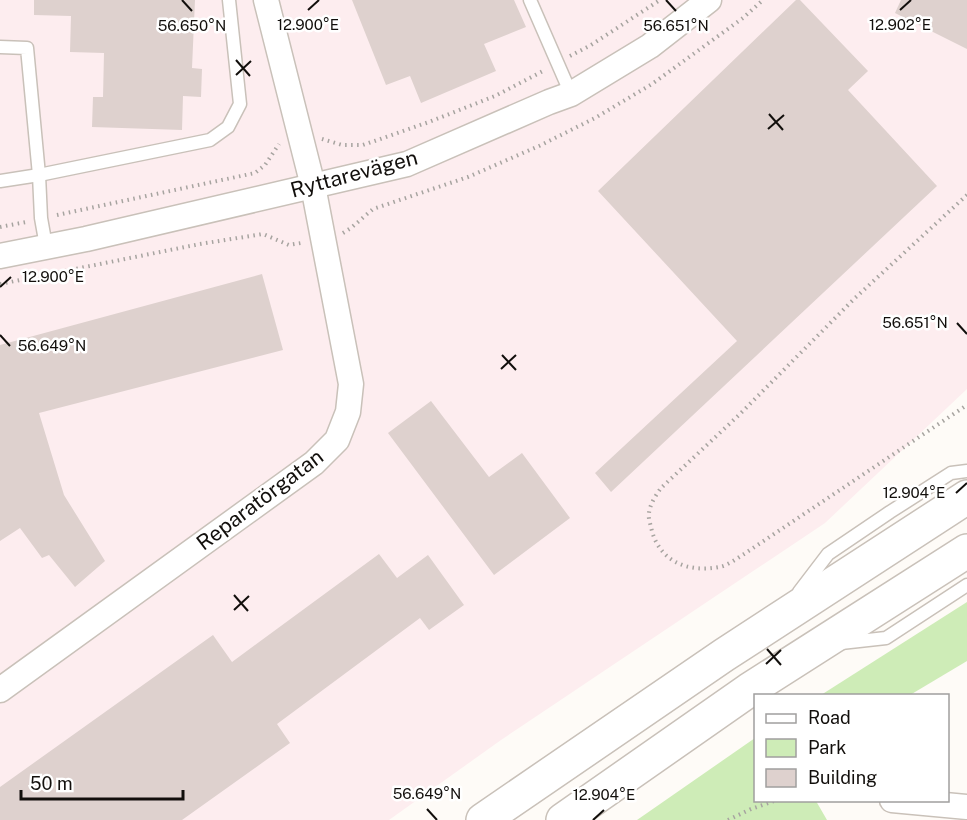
<svg xmlns="http://www.w3.org/2000/svg" width="967" height="820" viewBox="0 0 967 820" font-family="'Public Sans',sans-serif">
<rect width="100%" height="100%" fill="#fefbf7"/>
<!-- industrial -->
<polygon fill="#fdedef" points="0,0 967,0 967,389 825,523 501,740 389,820 0,820"/>
<!-- green -->
<g fill="#ceecb7">
<polygon points="967,602 967,661 910,695 821,695"/>
<polygon points="755,738 756,800 816,801 827,820 637,820"/>
</g>
<!-- building -->
<g fill="#ded1ce">
<polygon points="34,0 195,0 192,68 202,69 201,97 183,96 182,130 92,127 93,97 103,97 104,53 70,52 71,16 34,15"/>
<polygon points="352,0 514,0 526,27 484,44 496,71 421,103 410,76 386,85"/>
<polygon points="796,0 800,0 868,71 848,90 937,186 611,492 595,473 737,341 598,191"/>
<polygon points="901,0 967,0 967,49 895,13"/>
<polygon points="262,274 283,350 39,413 64,495 105,561 75,587 49,555 42,558 20,528 0,541 0,345"/>
<polygon points="431,401 489,477 522,453 570,518 494,575 388,433"/>
<polygon points="379,554 397,578 428,555 464,605 429,630 420,618 277,724 290,743 182,820 0,820 0,787 213,635 232,662"/>
</g>
<g fill="none" stroke-linecap="round" stroke-linejoin="round">
<defs>
<g id="service">
<polyline points="530,0 571,94"/>
<polyline points="0,47 27,48 39,175 41,218 46,246"/>
<polyline points="0,181 39,175 210,140 228,127 240,104 229,0"/>
<polyline points="799,592 828,554 890,512 951,473 967,471"/>
<polyline points="841,643 886,638 967,585"/>
</g>
<g id="minor">
<polyline points="0,256 86,239 407,164 549,102 571,94 650,46 709,0"/>
<polyline points="0,690 314,463 337,440 348,412 351,384 313,186 266,0"/>
<polyline points="892,800 967,807"/>
</g>
<g id="motorway">
<polyline points="483,820 724,655 967,497"/>
<polyline points="563,820 749,690 967,551"/>
</g>
</defs>
<!-- service casing -->
<use href="#service" stroke="#c9c1b9" stroke-width="15"/>
<!-- minor casing -->
<use href="#minor" stroke="#c9c1b9" stroke-width="27"/>
<!-- motorway casing -->
<use href="#motorway" stroke="#c9c1b9" stroke-width="36"/>
<!-- path -->
<g stroke="#a7a4a0" stroke-width="4" stroke-dasharray="1.5 4.5" stroke-linecap="butt">
<polyline points="570,56 591,45 660,0"/>
<polyline points="322,139 342,145 363,145 429,122 495,96 545,70"/>
<path d="M967,195l-112,103 -115,116 -79,74c-5,7 -11,16 -12,25 -1,4 1,10 2,14 7,34 36,46 68,40 8,-1 17,-8 25,-13l223,-149"/>
<polyline points="57,215 255,173 265,165 279,144"/>
<polyline points="0,227 26,222"/>
<polyline points="343,233 351,228 373,209 468,177 539,146 595,118 652,84 743,18 763,0"/>
<polyline points="0,284 200,244 263,234 289,245 301,243"/>
<polyline points="728,820 751,809 777,800"/>
</g>
<!-- service -->
<use href="#service" stroke="#fff" stroke-width="12"/>
<!-- minor -->
<use href="#minor" stroke="#fff" stroke-width="24"/>
<!-- motorway -->
<use href="#motorway" stroke="#fff" stroke-width="33"/>
</g>
<!-- ticks -->
<path fill="none" stroke="#120f0c" stroke-width="2" d="M182,0l10,11M666,0l10,11M308,10l11,-10M900,10l11,-10M236,60l14,16M236,75l15,-14M769,114l14,16M768,129l16,-14M0,287l11,-10M957,323l10,11M0,335l10,11M502,355l14,15M501,369l15,-14M956,493l11,-10M234,595l14,16M234,610l15,-14M767,649l14,16M766,664l15,-14M427,809l10,11M593,820l11,-10"/>
<g text-anchor="middle" stroke-width="5" stroke-linejoin="round" paint-order="stroke">
<!-- street labels -->
<g font-size="21" fill="#120f0c" stroke="#fff">
<text transform="translate(354 174) rotate(-15)" y="7">Ryttarevägen</text>
<text transform="translate(260 500) rotate(-37)" y="7">Reparatörgatan</text>
</g>
</g>
<g font-size="15" text-anchor="middle" fill="#120f0c" stroke="#fff" stroke-width="5" stroke-linejoin="round" paint-order="stroke">
<text x="308" y="30">12.900°E</text>
<text x="900" y="30">12.902°E</text>
<text x="192" y="31">56.650°N</text>
<text x="676" y="31">56.651°N</text>
<text x="53" y="282">12.900°E</text>
<text x="915" y="328">56.651°N</text>
<text x="52" y="351">56.649°N</text>
<text x="914" y="498">12.904°E</text>
<text x="427" y="799">56.649°N</text>
<text x="604" y="800">12.904°E</text>
</g>
<!-- legend -->
<rect x="754" y="694" width="195" height="108" fill="#ffffff" stroke="#a09f9e" stroke-width="1.5"/>
<rect x="766" y="714" width="30" height="9" fill="#ffffff" stroke="#a09f9e" stroke-width="1.5"/>
<text x="808" y="724" font-size="18" fill="#120f0c">Road</text>
<rect x="766" y="739" width="30" height="18" fill="#ceecb7" stroke="#a09f9e" stroke-width="1.5"/>
<text x="808" y="754" font-size="18" fill="#120f0c">Park</text>
<rect x="766" y="769" width="30" height="18" fill="#ded1ce" stroke="#a09f9e" stroke-width="1.5"/>
<text x="808" y="784" font-size="18" fill="#120f0c">Building</text>
<!-- scale -->
<path d="M21 790v9h162v-9" fill="none" stroke="#120f0c" stroke-width="3"/>
<text x="30" y="790" font-size="18" fill="#120f0c" stroke="#ffffff" stroke-width="4.5" paint-order="stroke">50 m</text>
</svg>
